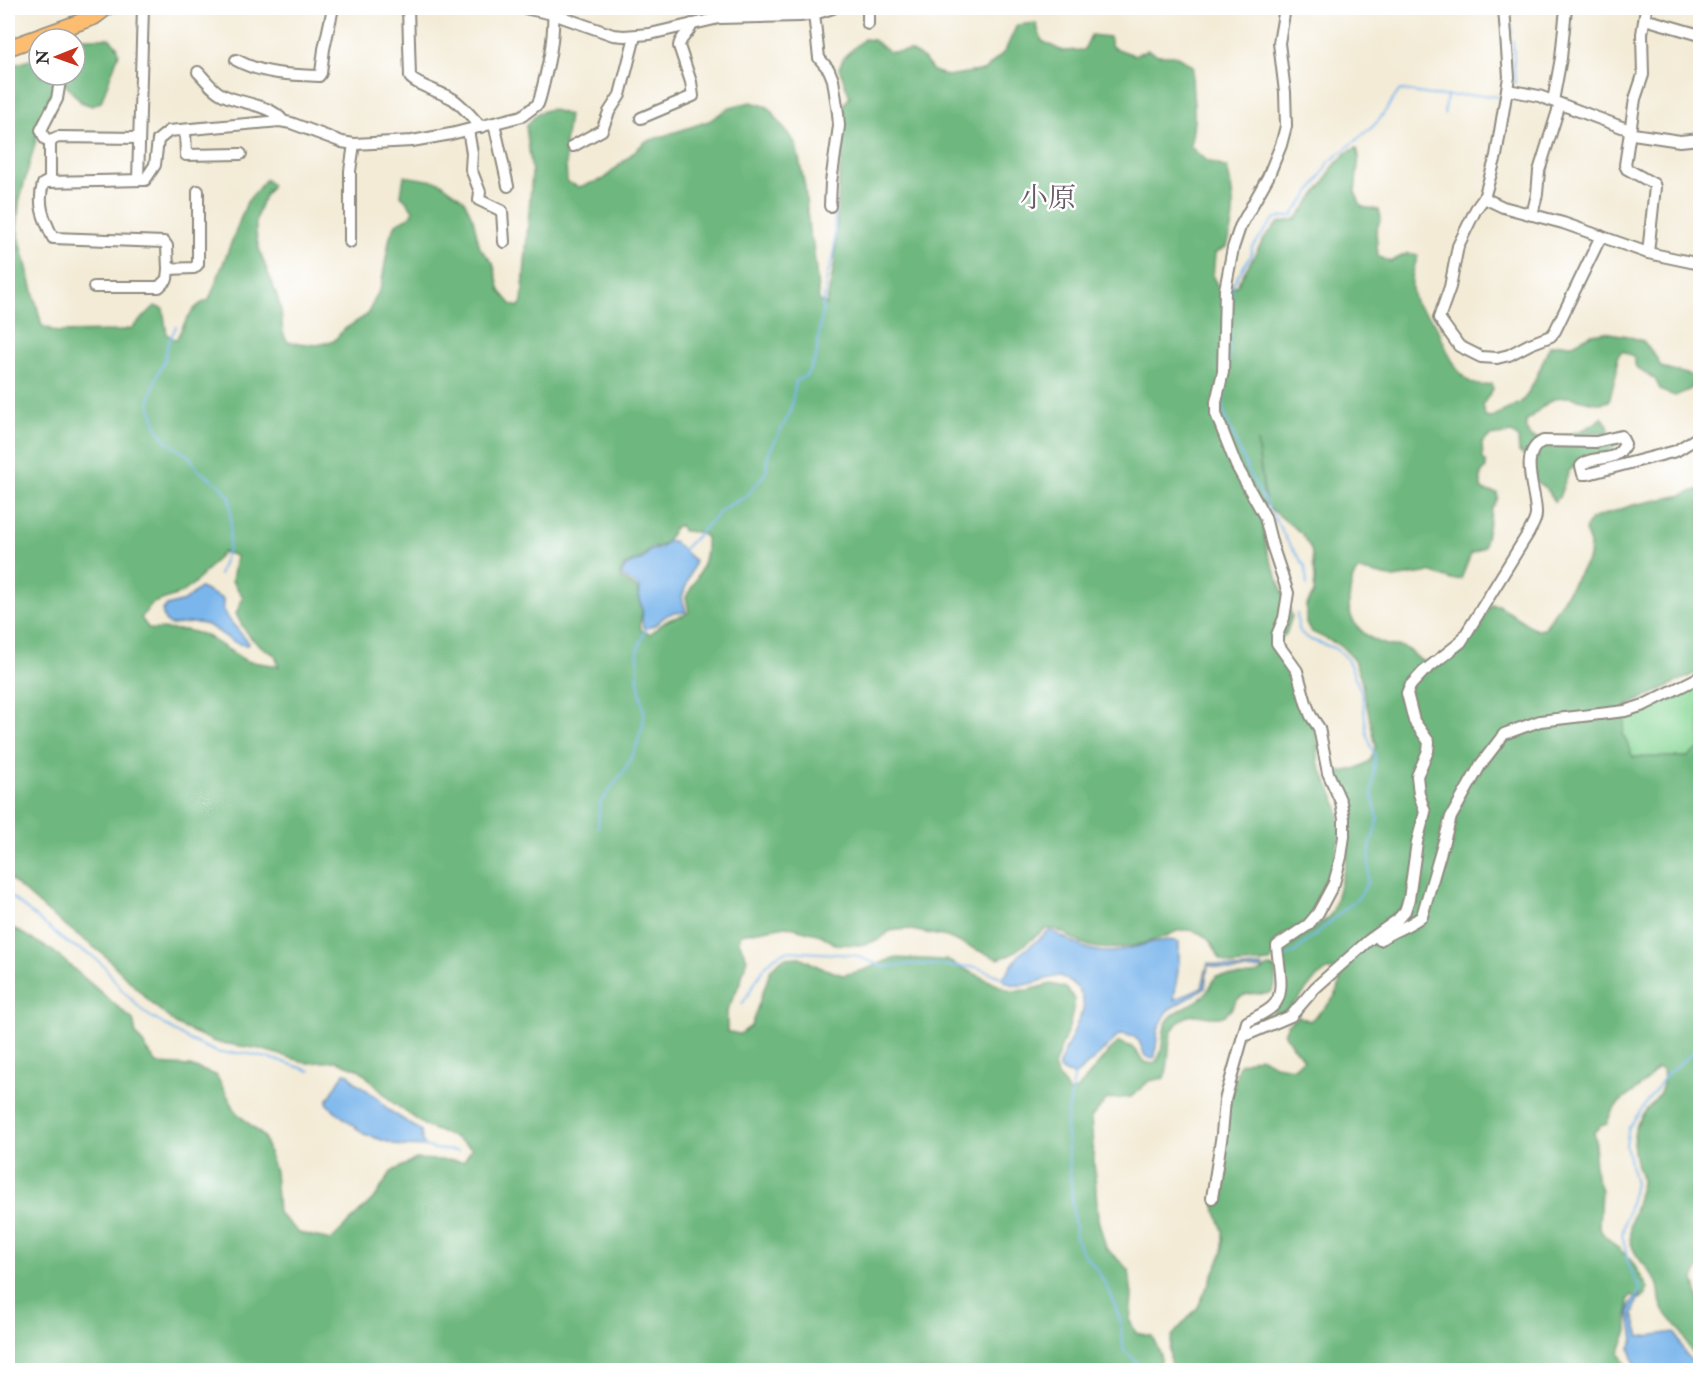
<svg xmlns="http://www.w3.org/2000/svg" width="1708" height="1378" viewBox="0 0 1708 1378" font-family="'IM FELL Double Pica','Noto Serif JP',serif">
<rect width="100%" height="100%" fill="#fff"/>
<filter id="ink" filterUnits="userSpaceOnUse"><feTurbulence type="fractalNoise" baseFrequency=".0167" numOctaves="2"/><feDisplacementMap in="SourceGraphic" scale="12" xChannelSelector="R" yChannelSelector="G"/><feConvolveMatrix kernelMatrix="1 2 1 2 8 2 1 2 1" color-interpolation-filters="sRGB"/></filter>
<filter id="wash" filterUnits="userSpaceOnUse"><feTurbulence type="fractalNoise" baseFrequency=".008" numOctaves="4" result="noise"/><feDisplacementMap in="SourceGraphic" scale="24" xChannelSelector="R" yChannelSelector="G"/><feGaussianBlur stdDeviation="1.35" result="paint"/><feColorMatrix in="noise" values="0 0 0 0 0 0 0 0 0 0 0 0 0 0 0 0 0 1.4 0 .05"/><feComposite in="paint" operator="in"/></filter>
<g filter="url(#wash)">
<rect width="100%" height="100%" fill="#f3ebd6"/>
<!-- green -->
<polygon fill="#88d796" stroke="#5a8160" stroke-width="1.5" points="1700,681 1700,863 1666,848 1617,718 1640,712"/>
<!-- forest -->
<path fill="#6eb87f" stroke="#4c7255" stroke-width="1.5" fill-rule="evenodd" d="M1036,23l6,18 20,10 22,-1 7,-15 18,2 3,10 22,8 14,-5 10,5h16l19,11c-2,15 0,26 1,40 1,14 -1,27 -4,40l15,14 22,8c8,32 9,48 -1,79l-11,6 -2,24 8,15 16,-7 28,-48 13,-14 18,-4 28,-36 9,-16 14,-15 10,-4 2,8 -4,36 7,15 17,3 2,8 -5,13 2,25 12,6 18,-9 10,3c-6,16 -9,29 -3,46 3,8 14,12 19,20 13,22 23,73 58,62l1,5 -10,15 2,13 6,1c9,-6 23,-11 30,-16 12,-11 21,-41 29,-56l9,-2h14l19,-10 13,-2 22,4 16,5 13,16 5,10 33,9 -3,13 -16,7 -14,-5 -6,-12 -19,-12 -3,-11 -11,-5 -5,6v14l-8,30c-17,7 -34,-8 -52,-3 -11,3 -22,16 -31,23v7l4,9c17,7 60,-6 72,-20l6,8 1,6 -5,4c-9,-6 -17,-1 -25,4l36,2 3,3 -12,9 -26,9 -11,9 -10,26 -4,5 -8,-13 -12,-8 -4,-20 -12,-9 -1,-14 -6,-5 -22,3 -8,7 1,16 3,4v5l-5,6v14l4,3 12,2 1,5 -6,11 -8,38 -13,7 -10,25 -9,1 -22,-8 -36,6 -36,-8c-8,10 -7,18 -9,30 -2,23 17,39 38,45 6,2 12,0 18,3 9,3 12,13 22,15 35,4 50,-33 64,-58h7l38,25 8,-1 45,-71 1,-14 -5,-14 6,-11 42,-14 50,-10 17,-6v182l-73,35 -4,28 10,23h54l13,-9v420l-9,22 1,12 8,15v50l-6,11 6,27v58c-13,-12 -12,-22 -21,-34 -5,-8 -13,-13 -17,-22 -3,-7 -2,-15 -4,-22 -7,-18 -24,-24 -28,-47 -2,-20 11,-39 11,-59 -1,-6 -4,-11 -5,-17 -3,-11 -3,-22 -1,-32 7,-25 33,-30 28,-60l-6,-2c-4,5 -8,10 -13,15 -16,16 -30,16 -37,41l-6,2 -7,6 2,9 -2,15 2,21 5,13 -2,37 4,7 28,26 17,28 -4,8 -4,3 -8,-4 -4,4v32l-9,22 7,13 -1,4h-453l-3,-20 3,-14 26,-29 25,-55v-21l-7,-19 -1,-8 11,-69 1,-24 12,-47 21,-7 15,8 19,3 10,-9 -11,-12 -9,-14 4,-9 10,-8 12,5c16,-15 36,-27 28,-51h-11l-13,10 -15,19 -14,12 -12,6v-6c20,-24 9,-32 10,-61 13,-11 39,-24 48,-36 4,-6 5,-16 7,-22 13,-42 17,-70 -2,-111l4,-9 16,-3 14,-8 6,-15 -16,-71 -8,-18 -11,-11 -29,-14 -6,-8v-18l8,-13 1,-16 -4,-28 -9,-15 -36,-29 -9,-64 8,64 -5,6 7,40 25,65 -6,18 -12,8v4l19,31 11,37 10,14 4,14v20l20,44 2,26 -5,28 -10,31 -16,29 -28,16 -7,7v13l-4,6 -38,3 -12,-5c-6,-17 -17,-31 -37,-30 -6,0 -11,4 -17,6 -19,7 -44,15 -64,12 -6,0 -13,-2 -18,-4 -14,-4 -23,-17 -38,-15l-36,26 -12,4 -51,-22 -41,-8 -16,2 -11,9 -19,5 -25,-1 -14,-9 -35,-9 -45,8 -2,7 8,18 -7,24 -13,28v21l13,2 11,-8 20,-57 13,-11 16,-1 19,10 24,8 21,-5 29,-12 53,2 64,31 18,-1 23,-6 15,4 9,11 -5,25 -16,42c2,11 10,15 14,26l9,-2 32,-39 10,-9 13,5 12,15 10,2c13,-13 5,-30 14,-44 8,-11 22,-14 32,-21 7,-4 12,-16 16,-23 18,0 38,3 52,-9l7,1c4,44 -19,15 -37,31 -6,6 -6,13 -15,17 -16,6 -28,-9 -44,6 -16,14 -6,39 -15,56l-15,3 -18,16 -24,2 -16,19 7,101 8,29 23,22 3,26 -2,25 6,12 16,3 8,17v17h-1152v-445l45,26 80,69 3,14 21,30 33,2 26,9 21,38 27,24 11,35 3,41 21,20 32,7 45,-44 15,-24 25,-13 48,2 8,-13 -18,-11 -27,-10 -35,-25 -32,-32 -23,-9 -29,2 -48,-14 -45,-7 -38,-17 -28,-24 -45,-46 -55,-42 -41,-36v-810l31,-10v18h36v-35l8,-2h26l8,8 2,7 -18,49 -9,4 -11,-4 -17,-19 -8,2 -19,40 -1,15 -17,62 -2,27 25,97 15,6 63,-1 12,-3 23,-22 8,3 4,25 9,6c8,-15 15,-35 33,-40l38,-98 19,-23 6,6c-8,12 -14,22 -16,37 -3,28 20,61 25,89 2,12 -1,21 7,31l29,3 17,-4 9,-11 24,-15 14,-28 9,-51 6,-12 13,-7 5,-6 -13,-16 3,-19 36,6 24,18 9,19 7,29 13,15 7,28 11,13 7,3 4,-5 10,-129 -6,-47 12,-13 12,-4 19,6 -4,29 2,38 12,5 25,-8 41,-37 64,-21 21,-14 21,-5 17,5 28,37 9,43 4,45 4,12 6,56 7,5 9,-44 4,-83 4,-34 1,-40 6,-7 -11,-29 5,-11 20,-18 9,1 17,12 21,-1 13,8 9,12 14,5 38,-6 20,-19 12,-26zM679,525l4,6 15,1 8,5c2,25 -8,39 -20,60l3,15c-6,5 -11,4 -18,7 -8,3 -14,10 -21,15l-9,-4c-3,-10 2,-14 1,-21 -2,-8 -6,-11 -4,-20l-17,-11 -1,-5 5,-8 18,-8 7,-9 11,-2 5,-4 9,-15zM223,552l13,4 -4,25 11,16 -7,17c10,22 18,29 39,41l4,11 -33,-5 -41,-26 -19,-5 -37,-1 -8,-11 12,-15 29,-10 16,-13z"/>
<!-- water -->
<g fill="#7ab6ec" stroke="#52708c" stroke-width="1.5">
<path d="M668,541h5l22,20 -13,36 4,15c-5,1 -11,0 -16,2 -10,3 -14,15 -26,14 -4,-8 0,-13 -2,-20 -2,-9 -4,-11 -3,-21l-18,-12 5,-9 17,-7 8,-9 10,-2z"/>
<path d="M200,588l23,11v9l3,8 23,27 -2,2c-16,1 -28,-17 -43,-21 -12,-3 -23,1 -34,1l-5,-4 -3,-11 5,-4 17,-5z"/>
<path d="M1049,931h3c19,10 34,21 57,21 21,0 52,-17 70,-10v20l-5,38 28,-13 6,-24 29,6 25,-3 1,3 -32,2 -23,-6 -3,23 -37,22 -10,19 -3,28 -3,2 -7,-3 -6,-15 -5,-4 -11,-3 -4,1 -20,20 -25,21 -15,-7v-4l24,-55c3,-18 -9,-27 -23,-34 -19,2 -42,18 -58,3l18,-25z"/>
<polygon points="344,1073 349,1074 354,1081 379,1099 387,1109 421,1131 422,1140 426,1147 400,1146 364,1134 328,1105 327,1101"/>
<polygon points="1640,1293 1633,1314 1640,1337 1675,1332 1685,1354 1700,1370 1633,1370 1634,1361 1630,1349 1634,1339 1629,1311 1631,1303"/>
</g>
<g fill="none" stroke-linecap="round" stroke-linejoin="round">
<!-- stream -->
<g stroke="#7ab6ec" stroke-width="2">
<polyline points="1510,22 1512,33"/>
<polyline points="1513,41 1515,83"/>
<polyline points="1444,114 1447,96"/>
<polyline points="176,327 168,343 164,361 157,376 150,398 150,407 158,430 166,441 190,457 198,470 220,485 230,497 231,521 229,546 219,575"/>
<path d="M1228,367l4,-82 19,-30 1,-7 21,-28 3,-2 16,-2 25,-33 11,-20 42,-34 9,-9 20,-29 2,-1c15,3 29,6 43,6 20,1 39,-4 58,2"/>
<polyline points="1226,382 1223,403 1224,414 1251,477 1288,542 1305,566 1307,585"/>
<polyline points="681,552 724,508 747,496 766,472 768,454 790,413 796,381 807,375 816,357 827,276 834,255 835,208"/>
<polyline points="598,828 600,803 624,771 635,750 643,725 644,711 638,681 638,649 647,626"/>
<polyline points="8,894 66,942 91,955 104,966 121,989 145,1013 189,1040 219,1053 245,1053 281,1061 310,1071"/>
<polyline points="1286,957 1296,951 1360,896 1368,882 1370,847 1378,819 1372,794 1375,756 1367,735 1362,694 1350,665 1345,656 1334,648 1311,640 1302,634 1298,628 1297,614"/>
<path d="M742,1004c14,-19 20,-45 45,-53l67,4 30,12 25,-3 67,3 27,11"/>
<polyline points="1075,1073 1066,1124 1075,1233 1080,1249 1098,1271 1111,1294 1120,1320 1124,1351 1135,1359 1140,1370"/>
<polyline points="425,1146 434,1149 458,1151"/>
<polyline points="1637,1297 1640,1289 1629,1266 1622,1234 1635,1184 1626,1145 1629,1127 1667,1074 1700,1047"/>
</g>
</g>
</g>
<g filter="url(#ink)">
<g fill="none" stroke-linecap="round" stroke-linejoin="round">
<defs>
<g id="minor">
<path d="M408,8l2,69c6,8 31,15 43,22 11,8 19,18 28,28"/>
<polyline points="524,8 553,14 613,35 624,36 650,34 719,18 800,16 814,14 833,8"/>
<polyline points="868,8 868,24"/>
<polyline points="1504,8 1509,77 1496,156 1484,198 1503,207 1563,223 1648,253 1700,264"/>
<polyline points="1646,8 1642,34 1643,75 1635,99 1625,165 1627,169 1654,184 1655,187 1648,253"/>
<polyline points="814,14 819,58 829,70 833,80 838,113 839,126 831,182 830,206"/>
<polyline points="1645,19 1700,35"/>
<path d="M236,60c26,14 54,15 83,16l2,-3 3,-24 9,-41"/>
<path d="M198,72c8,8 15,19 25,23 18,9 48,9 60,26"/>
<polyline points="1508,90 1539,96 1627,129 1633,134 1680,141 1700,139"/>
<polyline points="1553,101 1561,58 1566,8"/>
<path d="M641,118l52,-22 -2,-14 -12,-36c1,-9 11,-13 13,-22"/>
<polyline points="494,123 508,186"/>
<polyline points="185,130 186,155 241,154"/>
<polyline points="468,130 472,153 471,169 480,192 479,200 502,211 504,242"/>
<polyline points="52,140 45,139 41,130 57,99 61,75"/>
<polyline points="573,146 602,130 609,112 620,95 635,36"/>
<polyline points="138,180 143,8"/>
<polyline points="50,182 50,144 53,139 58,137 139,138"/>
<path d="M198,191v73l-4,4 -26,1 -1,-23 -3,-4 -111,-4c-9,-19 -16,-33 -10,-54l4,-2 98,-2 10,-15 3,-25 11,-9 111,-10 11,2 51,19 12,2 58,-3 39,-7 71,-18 16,-12 2,-6c8,-31 15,-59 13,-90"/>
<polyline points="1484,198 1476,209 1458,246 1450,287 1439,318 1459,346 1481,357 1497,358 1509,355 1530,344 1551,336 1555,331 1601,236"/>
<polyline points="1532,215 1537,194 1539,171 1560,104"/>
<polyline points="350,242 350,171 354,144"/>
<polyline points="94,287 159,287 167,279 168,269"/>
<path d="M1380,940c13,-10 29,-13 42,-24l29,-99 30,-53 23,-30 36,-13 85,-10 19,-6 56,-28"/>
<path d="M1244,1036l47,-20 24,-28 54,-48 28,-20 8,-9 4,-12 8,-57 8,-30 -6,-18 -2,-18 11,-25 1,-9 -15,-21 -7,-28 3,-7 13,-14 38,-30 68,-110c3,-6 7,-11 7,-18 1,-21 -19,-61 7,-73l53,1 25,-6 4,8c-10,22 -32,9 -44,22l2,8h5l88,-23 24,-15"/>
<path d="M1212,1198l10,-64 3,-34 22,-78c8,-5 17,-8 25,-15 15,-12 6,-43 5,-61l31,-21 10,-12 16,-30 7,-26 3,-21v-17l-3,-17 -13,-29 -9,-45 -8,-12 -5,-13 -9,-32 -20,-28v-8l7,-17 4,-25 -16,-48 -7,-28 -29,-52 -20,-51v-12l7,-30 2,-82 8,-42 7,-21 28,-50 13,-32 5,-19 -1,-34 -6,-49 6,-35"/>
</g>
<polyline id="primary" points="8,48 94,17 106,8"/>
</defs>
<!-- minor casing -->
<use href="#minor" stroke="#8f8b80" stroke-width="14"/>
<!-- primary casing -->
<use href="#primary" stroke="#8f8b80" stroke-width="18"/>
<!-- minor -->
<use href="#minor" stroke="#fff" stroke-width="10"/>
<!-- primary -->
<use href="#primary" stroke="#fcbd6f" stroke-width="15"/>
</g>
</g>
<g text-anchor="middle" stroke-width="5" stroke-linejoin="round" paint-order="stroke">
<!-- quarter labels -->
<g font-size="28" fill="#685b67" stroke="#fff">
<text x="1048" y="207">小原</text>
</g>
</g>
<!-- margin -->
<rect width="1708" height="1378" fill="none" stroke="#fff" stroke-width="30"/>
<!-- north arrow -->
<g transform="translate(57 57) rotate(269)"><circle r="28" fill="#ffffff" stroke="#aaaaaa" stroke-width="1.5"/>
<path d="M0-4.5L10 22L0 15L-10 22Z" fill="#c8321e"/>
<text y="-9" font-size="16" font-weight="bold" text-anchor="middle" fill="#2b2b2b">N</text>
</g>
</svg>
